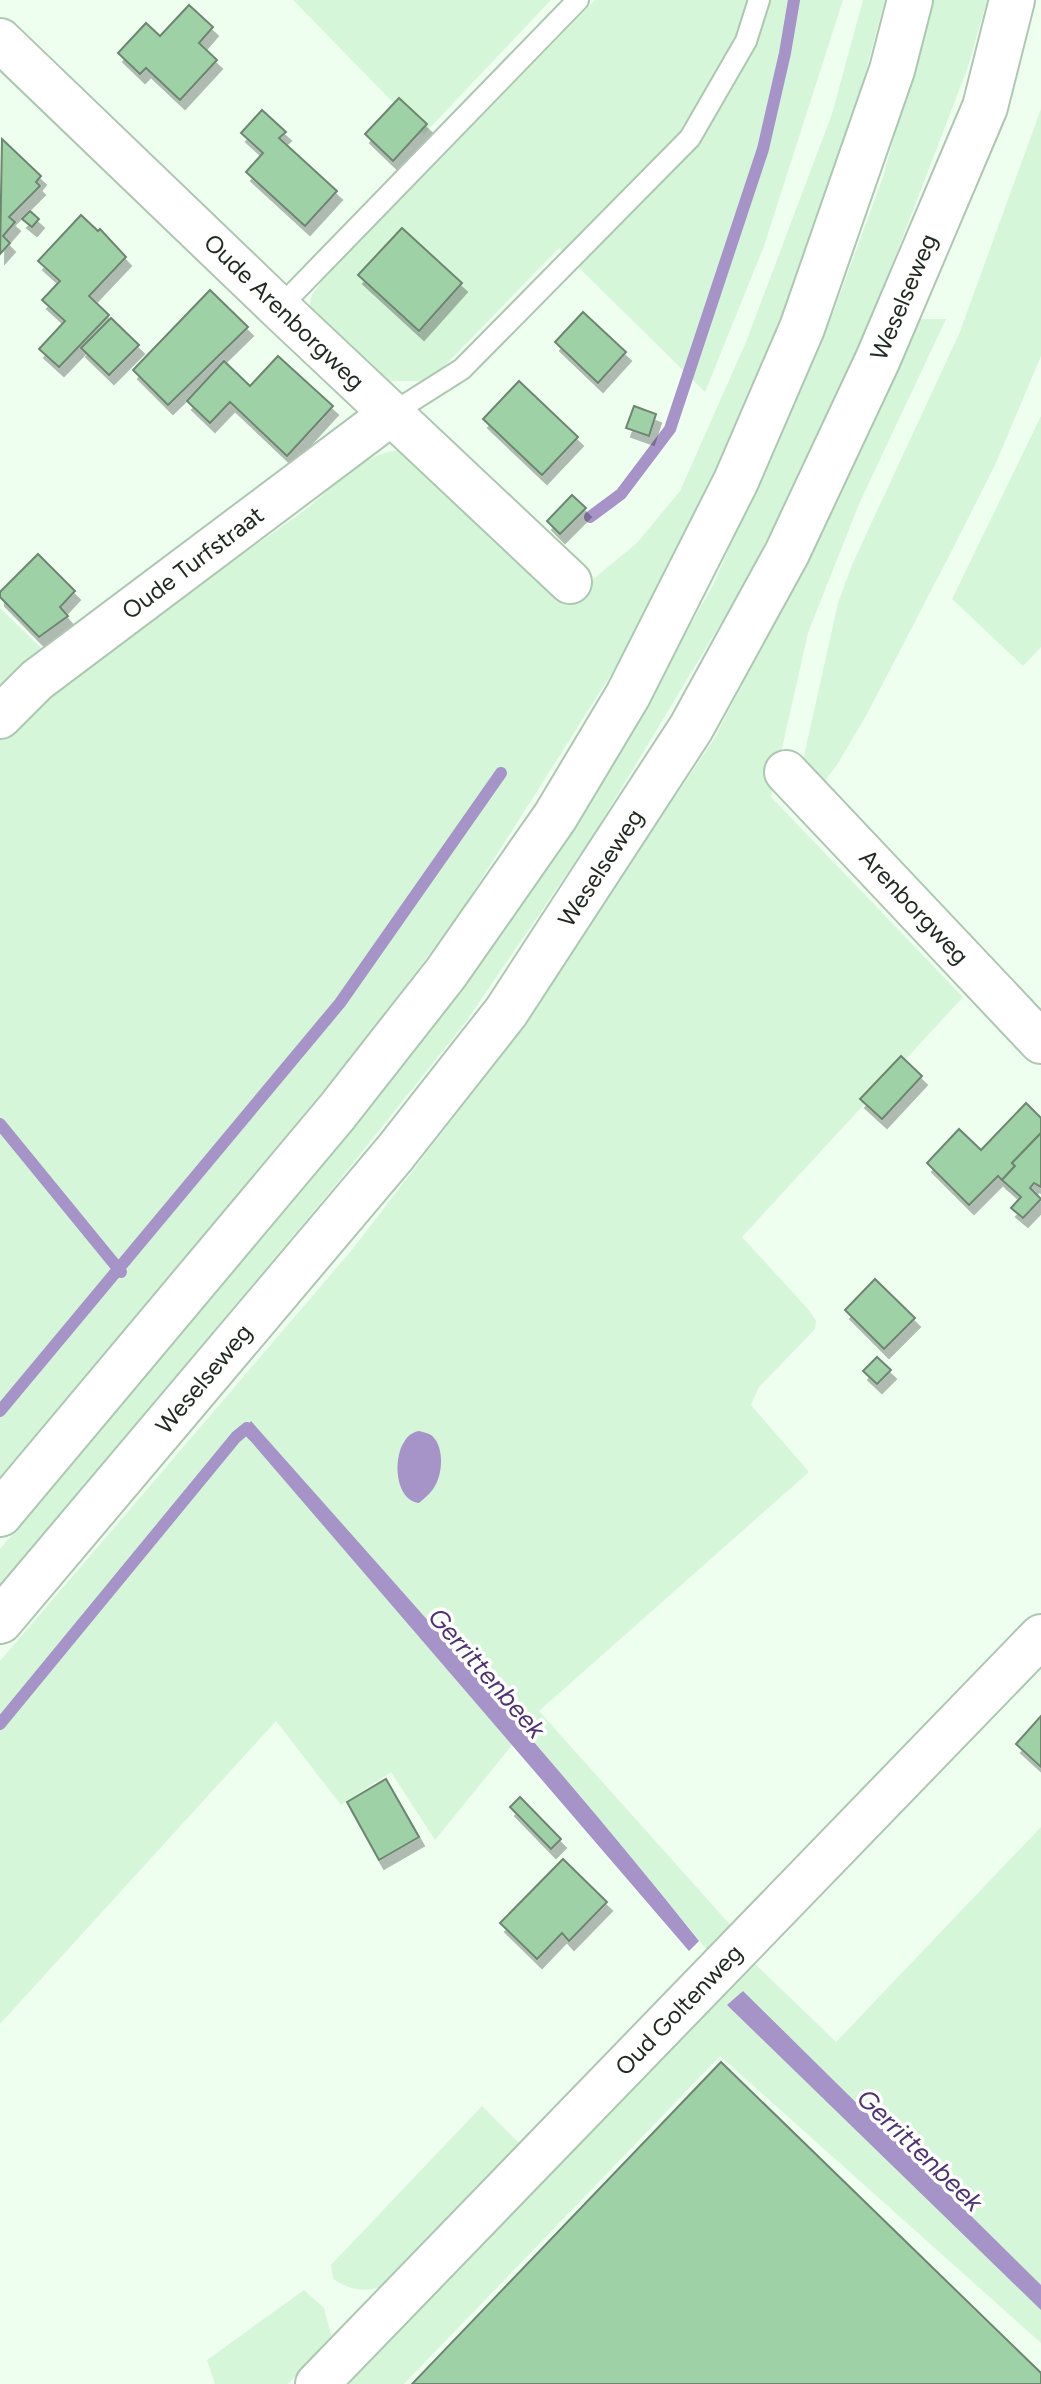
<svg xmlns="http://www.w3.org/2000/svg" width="1041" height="2384" viewBox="0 0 1041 2384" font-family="Figtree,sans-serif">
<defs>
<filter id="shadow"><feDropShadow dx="5" dy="9" stdDeviation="0" flood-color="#0004"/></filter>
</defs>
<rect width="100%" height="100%" fill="#eefff0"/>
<!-- green -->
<g fill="#d5f6d9" fill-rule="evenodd">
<polygon points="293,0 551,0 424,134"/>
<polygon points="595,0 843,0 764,246 705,392 559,248 430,381 384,381 309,309 312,295 324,278"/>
<path d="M863,0h22l-33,122 -83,230 -58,136 -61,121 -33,56 -161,254 -98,129 -217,265 -141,167v-743c95,-81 197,-150 298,-222 32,-22 61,-62 101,-65l152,141 24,3 62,-51 43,-52 66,-149 86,-228z"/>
<polygon points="932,0 987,0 968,67 864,338 804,468 736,598 594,834 465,1023 338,1182 0,1586 0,1549 321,1168 447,1010 573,823 645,705 713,585 833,313 883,177"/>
<polygon points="1041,109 1041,356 995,465 948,558 867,714 837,765 821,786 802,765 838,603 852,565 959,334"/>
<path d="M919,319h27l-87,185 -51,129 -37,164 192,200 -221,240 66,72 8,12 -1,8 -56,58 -8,18 58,67 -270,239 195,218 -24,25c-146,-183 -303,-357 -459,-532l-8,9 269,314 -77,95 -44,-68 -50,33 -65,-84 -276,303v-363l351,-410 150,-195 213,-317 125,-242zM419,1431l12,4 -17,68c-13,-25 -17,-33 -11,-62z"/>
<polygon points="1041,416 1041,647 1023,666 952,599"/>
<polygon points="0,608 44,651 0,684"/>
<polygon points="1041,1827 1041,2343 720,2056 404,2384 329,2384 749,1958 836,2042"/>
<path d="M482,2106l39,39 -137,141c-20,7 -33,4 -51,-7l-2,-14z"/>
<polygon points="304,2290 324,2308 332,2338 288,2384 215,2384 207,2360"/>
</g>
<!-- water -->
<g fill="#a693c8">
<path d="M251,1421c152,172 306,341 448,520l-10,10 -447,-520z"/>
<path d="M419,1431c4,1 9,2 12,4 13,10 12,36 5,49 -3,7 -10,13 -17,19 -29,-3 -28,-68 0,-72z"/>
<polygon points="743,1991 1041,2285 1041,2310 727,2005"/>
</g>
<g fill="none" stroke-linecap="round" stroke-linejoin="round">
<!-- stream -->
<g stroke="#a693c8" stroke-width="12">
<polyline points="590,517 621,494 670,429 763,149 785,53 794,0"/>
<polyline points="0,1124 121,1272"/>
<polyline points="0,1411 340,1003 501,773"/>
<polyline points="0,1724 236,1437 247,1428 253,1435"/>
</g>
</g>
<!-- building -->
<g fill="#9fd1a6" stroke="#6e8671" stroke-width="2" filter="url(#shadow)">
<polygon points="189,5 213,27 199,43 217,60 180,100 146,68 140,74 118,53 146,23 160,36"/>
<polygon points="399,98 427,124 393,161 365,134"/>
<polygon points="262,110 286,132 279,138 337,191 305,226 246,172 263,153 241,133"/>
<polygon points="2,139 41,176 36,182 40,186 9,217 15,222 3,236 10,243 0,254"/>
<polygon points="30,211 39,219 32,227 22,219"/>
<polygon points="81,215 98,231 100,229 126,257 89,296 109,315 59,367 39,349 65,321 42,300 60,281 38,261"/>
<polygon points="402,228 462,283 419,331 358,275"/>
<polygon points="210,290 248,327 168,405 133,370"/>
<polygon points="583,312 626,352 598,383 555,342"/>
<polygon points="111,318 139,345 109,375 81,348"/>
<polygon points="278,356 333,406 287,456 230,402 210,423 187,401 224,361 250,386"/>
<polygon points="519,381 578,437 542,475 483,419"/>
<polygon points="634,406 656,414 649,436 626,428"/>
<polygon points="572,495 586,508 560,534 547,521"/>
<polygon points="38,554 75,591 60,607 68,616 39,637 0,597 0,592"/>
<polygon points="901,1056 922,1076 882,1119 860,1099"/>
<polygon points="1026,1103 1041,1118 1041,1133 1012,1163 1015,1166 1002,1180 998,1176 969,1205 927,1163 959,1129 981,1150"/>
<polygon points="1041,1133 1041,1187 1034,1183 1030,1188 1041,1199 1023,1218 1011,1208 1021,1197 1002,1180 1015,1166 1012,1163"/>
<polygon points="875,1279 915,1318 884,1349 845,1310"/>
<polygon points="877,1357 891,1370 877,1384 863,1371"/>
<polygon points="1041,1716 1041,1767 1016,1744"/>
<polygon points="386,1779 419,1837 379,1860 347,1802"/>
<polygon points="520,1797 561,1839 551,1849 510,1807"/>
<polygon points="563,1859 607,1902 569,1941 562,1933 537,1959 500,1923"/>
<polygon points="721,2062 1041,2373 1041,2384 412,2384"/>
</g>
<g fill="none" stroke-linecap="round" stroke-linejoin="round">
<defs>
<g id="lane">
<polyline points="279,308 578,0"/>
<polyline points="391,414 462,369 690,138 746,41 759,0"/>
</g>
<g id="street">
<polyline points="0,40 279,308 570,582"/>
<polyline points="0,717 37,680 391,414"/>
<polyline points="786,772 1041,1042"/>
<polyline points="317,2384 1041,1636"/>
</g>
<g id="secondary">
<polyline points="0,1514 337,1112 446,973 555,817 628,695 736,481 802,328 892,70 910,0"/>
<polyline points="0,1621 395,1153 506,1012 691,728 787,553 878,359 985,107 1012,0"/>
</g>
</defs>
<!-- lane casing -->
<use href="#lane" stroke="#adc7b0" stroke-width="24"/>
<!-- street casing -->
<use href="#street" stroke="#adc7b0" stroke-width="46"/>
<!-- secondary casing -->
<use href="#secondary" stroke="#adc7b0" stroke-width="48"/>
<!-- lane -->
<use href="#lane" stroke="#fff" stroke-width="20"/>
<!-- street -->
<use href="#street" stroke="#fff" stroke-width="42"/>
<!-- secondary -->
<use href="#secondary" stroke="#fff" stroke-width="44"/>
</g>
<g text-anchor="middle" stroke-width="7" stroke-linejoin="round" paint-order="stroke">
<!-- street labels -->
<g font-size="24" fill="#1f2920" stroke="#fff">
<text transform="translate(904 297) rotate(-67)" y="8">Weselseweg</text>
<text transform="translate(284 312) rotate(44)" y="8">Oude Arenborgweg</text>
<text transform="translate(193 563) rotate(-37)" y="8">Oude Turfstraat</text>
<text transform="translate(601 868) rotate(-57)" y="8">Weselseweg</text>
<text transform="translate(914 907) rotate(47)" y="8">Arenborgweg</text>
<text transform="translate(204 1379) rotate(-50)" y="8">Weselseweg</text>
<text transform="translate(679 2010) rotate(-46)" y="8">Oud Goltenweg</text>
</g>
<!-- water labels -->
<g font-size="26" font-style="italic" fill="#4e3274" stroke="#fff">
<text transform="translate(487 1673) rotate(49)" y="9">Gerrittenbeek</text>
<text transform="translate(920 2150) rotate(44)" y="9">Gerrittenbeek</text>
</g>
</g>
</svg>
